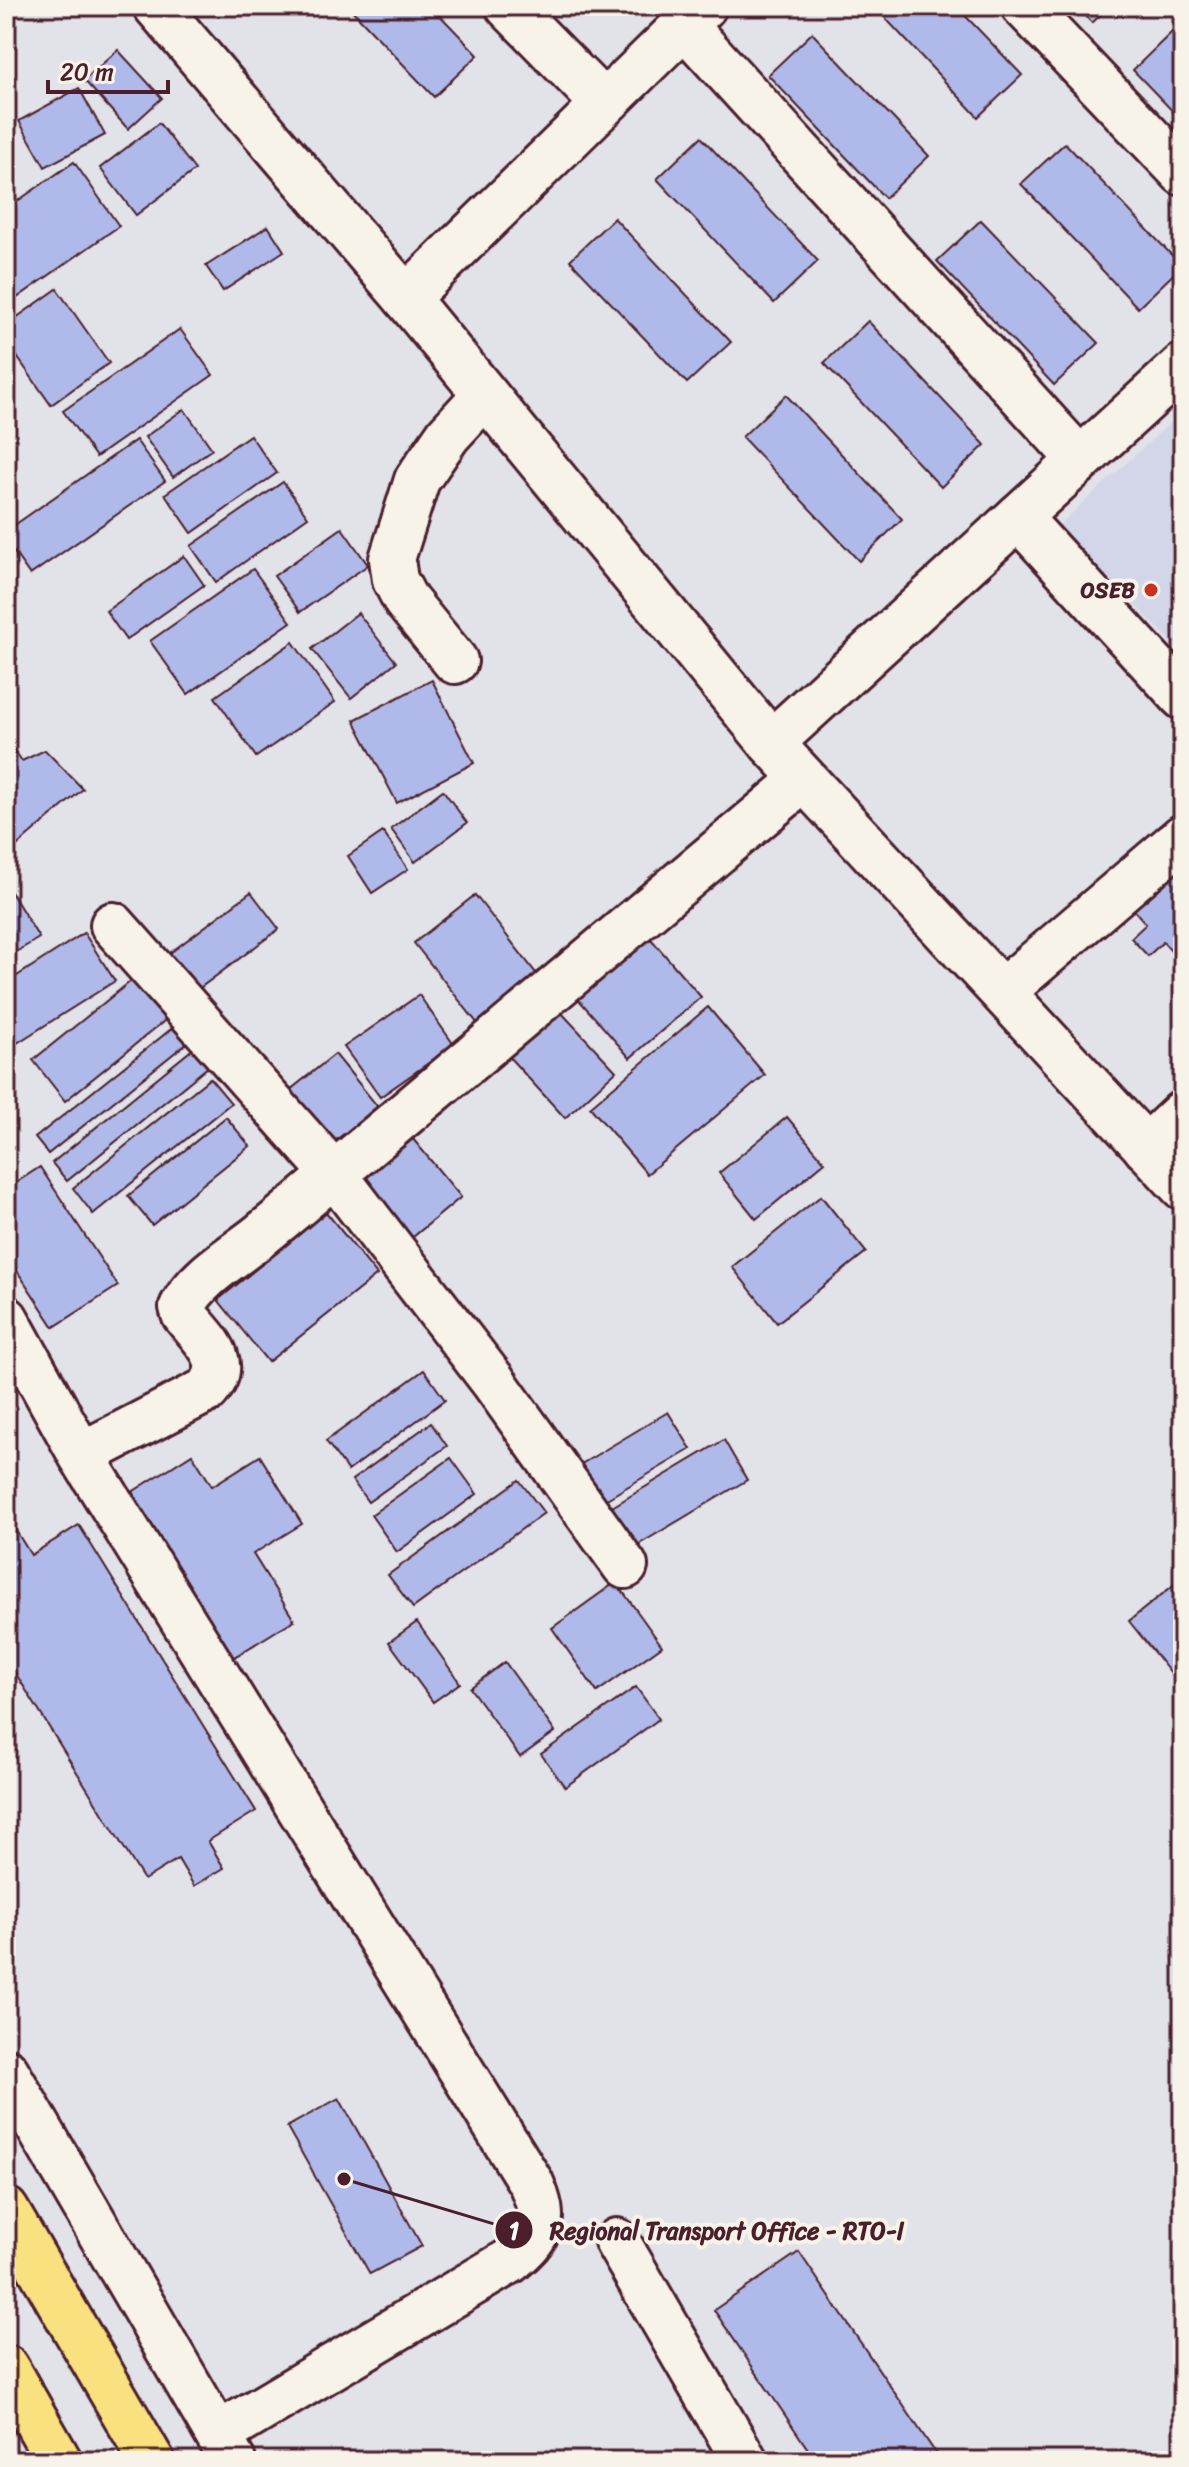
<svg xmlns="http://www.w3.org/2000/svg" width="1189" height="2467" viewBox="0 0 1189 2467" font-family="Sriracha,sans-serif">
<rect width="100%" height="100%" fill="#e2e2e9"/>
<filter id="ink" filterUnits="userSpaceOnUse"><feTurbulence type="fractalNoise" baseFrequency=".0125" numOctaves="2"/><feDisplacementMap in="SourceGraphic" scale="16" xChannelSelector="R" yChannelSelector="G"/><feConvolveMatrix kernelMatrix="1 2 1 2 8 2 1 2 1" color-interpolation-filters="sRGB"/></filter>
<g filter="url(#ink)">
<!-- built -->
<polygon fill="#d3d6e9" points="1183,411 1183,653 1057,527"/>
<!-- building -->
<g fill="#b0baea" stroke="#4a1f2b" stroke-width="2">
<polygon points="348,6 431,6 478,55 434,97"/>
<polygon points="874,6 956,6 1022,75 978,117"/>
<polygon points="1076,6 1110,6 1092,23"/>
<polygon points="1177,27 1183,34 1183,122 1133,70"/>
<polygon points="812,33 929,156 885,198 768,75"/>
<polygon points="118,50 162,98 128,129 84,80"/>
<polygon points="79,88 105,135 45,167 19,121"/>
<polygon points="159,123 195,170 136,215 100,168"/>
<polygon points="701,137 818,261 774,303 657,179"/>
<polygon points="1065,143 1182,266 1138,308 1021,184"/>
<polygon points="74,162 119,226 14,300 6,289 6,209"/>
<polygon points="614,218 731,342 687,383 570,260"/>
<polygon points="981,220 1099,343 1054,385 937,261"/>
<polygon points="268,226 284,251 223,291 206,266"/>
<polygon points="57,289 109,363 51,405 6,341 6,325"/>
<polygon points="868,321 985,445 941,487 824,363"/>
<polygon points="180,329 213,375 96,457 63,411"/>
<polygon points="786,395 902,519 859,561 742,437"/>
<polygon points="184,409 212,449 173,477 145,437"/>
<polygon points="250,435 277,473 192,533 165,494"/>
<polygon points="136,440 165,481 30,575 6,541 6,531"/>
<polygon points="283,482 308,517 216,582 191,546"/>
<polygon points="342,528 368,565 300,612 274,576"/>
<polygon points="184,556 204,585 126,640 106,611"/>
<polygon points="253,569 291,622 188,694 150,641"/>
<polygon points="358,613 396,662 351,698 312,649"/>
<polygon points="6,640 17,659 6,666"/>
<polygon points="293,642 335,702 256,757 215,697"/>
<polygon points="432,680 474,763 397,803 354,720"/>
<polygon points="6,738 22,761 45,750 83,789 6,855"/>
<polygon points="443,790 467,823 415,862 391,829"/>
<polygon points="383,832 408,869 372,893 348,856"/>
<polygon points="1183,855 1183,964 1163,942 1148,956 1131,938 1146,924 1129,904"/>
<polygon points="11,892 39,938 6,958 6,895"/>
<polygon points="251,892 279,929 189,996 162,959"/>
<polygon points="475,895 539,977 478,1024 414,943"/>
<polygon points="645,932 701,997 630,1058 573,993"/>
<polygon points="84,933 115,981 6,1050 6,983"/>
<polygon points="136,977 169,1017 65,1101 33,1060"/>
<polygon points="419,995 454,1045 380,1097 344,1047"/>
<polygon points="708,1007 765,1075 647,1174 590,1107"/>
<polygon points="559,1010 616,1071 565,1118 509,1057"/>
<polygon points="175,1026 188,1042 48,1154 35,1138"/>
<polygon points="194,1048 209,1066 67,1181 52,1163"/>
<polygon points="335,1054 378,1107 326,1148 284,1095"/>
<polygon points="210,1078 231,1103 93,1214 73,1188"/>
<polygon points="226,1117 250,1146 152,1225 128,1196"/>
<polygon points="787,1117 825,1162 756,1219 719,1173"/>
<polygon points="408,1133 461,1197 407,1242 355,1178"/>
<polygon points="40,1167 118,1286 54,1327 6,1254 6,1189"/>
<polygon points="821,1196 866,1252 777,1323 732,1267"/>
<polygon points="326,1212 377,1275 268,1362 218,1300"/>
<polygon points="424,1370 445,1400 348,1471 326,1441"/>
<polygon points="668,1412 691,1449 600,1503 578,1466"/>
<polygon points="431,1423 447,1446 368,1502 352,1480"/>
<polygon points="724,1440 747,1480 631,1549 607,1510"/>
<polygon points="192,1454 212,1486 260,1456 302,1524 253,1554 294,1620 231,1659 129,1494"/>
<polygon points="451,1458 477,1494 397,1552 371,1515"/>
<polygon points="519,1480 544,1513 413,1608 388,1575"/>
<polygon points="79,1525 256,1811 208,1841 224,1868 194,1886 178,1859 144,1880 6,1658 6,1530 13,1526 31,1555"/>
<polygon points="616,1582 662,1646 597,1692 552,1628"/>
<polygon points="1175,1584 1183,1594 1183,1689 1129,1621"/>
<polygon points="417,1622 460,1683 433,1702 389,1642"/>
<polygon points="505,1662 555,1732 520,1757 470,1688"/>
<polygon points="636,1687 659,1719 565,1787 541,1754"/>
<polygon points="339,2098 422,2246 370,2274 287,2127"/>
<polygon points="799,2252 941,2461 816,2461 714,2310"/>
</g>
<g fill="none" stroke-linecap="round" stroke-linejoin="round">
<defs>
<g id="street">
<polyline points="156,6 406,298 771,743 1183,1187"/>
<polyline points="508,6 603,103"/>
<polyline points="1024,6 1183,173"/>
<polyline points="684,25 1080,460"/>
<polyline points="406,298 704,6"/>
<polyline points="1018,517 1183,697"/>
<polyline points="455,661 406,601 395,580 392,559 417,480 448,435 485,395"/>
<polyline points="771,743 1183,366"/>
<polyline points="113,925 334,1174 803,780"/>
<polyline points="1003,991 1183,837"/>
<polyline points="1146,1148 1183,1113"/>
<path d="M6,1319l75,136 450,728c17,39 10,52 -21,78l-292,174"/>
<path d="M81,1455l126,-65c26,-30 -4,-51 -23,-76l-2,-7c16,-31 53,-51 79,-72 25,-20 49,-40 73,-61l159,207 132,185"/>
<polyline points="617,2241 745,2461"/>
</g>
<polyline id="secondary" points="6,2071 233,2461"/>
<g id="highway">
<polyline points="6,2210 152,2461"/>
<polyline points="6,2368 59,2461"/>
</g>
</defs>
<!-- street casing -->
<use href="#street" stroke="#4a1f2b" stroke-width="50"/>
<!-- secondary casing -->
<use href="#secondary" stroke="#4a1f2b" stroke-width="50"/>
<!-- highway casing -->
<use href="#highway" stroke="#4a1f2b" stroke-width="50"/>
<!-- street -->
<use href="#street" stroke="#f7f3e8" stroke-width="44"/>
<!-- secondary -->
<use href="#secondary" stroke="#f7f3e8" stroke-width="44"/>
<!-- highway -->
<use href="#highway" stroke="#fae180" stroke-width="44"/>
</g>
</g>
<!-- markers -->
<circle fill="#c8321e" stroke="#f7f3e8" stroke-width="3" cx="1151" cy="590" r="8"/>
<g text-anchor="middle" stroke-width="8" stroke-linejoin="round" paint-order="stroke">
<!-- poi labels -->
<g font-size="22" font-weight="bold" fill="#4a1f2b" stroke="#f7f3e8" text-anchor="end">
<text x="1135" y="598">OSEB</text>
</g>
</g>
<!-- callouts -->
<path fill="none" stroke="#4a1f2b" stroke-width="3" d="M344 2179L514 2230"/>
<g fill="#4a1f2b" stroke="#f7f3e8" stroke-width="3">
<circle cx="344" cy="2179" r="8"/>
<circle cx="514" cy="2230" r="20"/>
</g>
<g font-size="24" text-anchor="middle" font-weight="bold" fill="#fff">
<text x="514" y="2239">1</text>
</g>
<g font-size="24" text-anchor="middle" font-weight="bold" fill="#4a1f2b" stroke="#f7f3e8" stroke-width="8" stroke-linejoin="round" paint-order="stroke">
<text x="727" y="2239">Regional Transport Office - RTO-I</text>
</g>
<!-- margin -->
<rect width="1189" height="2467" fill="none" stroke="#f7f3e8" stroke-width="32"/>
<rect x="16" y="16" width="1157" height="2435" fill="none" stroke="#4a1f2b" stroke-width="3" filter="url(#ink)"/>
<!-- scale -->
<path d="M48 80v12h120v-12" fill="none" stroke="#4a1f2b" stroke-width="4"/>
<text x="60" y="80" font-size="24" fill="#4a1f2b" stroke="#f7f3e8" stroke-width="6" paint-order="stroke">20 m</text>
</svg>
